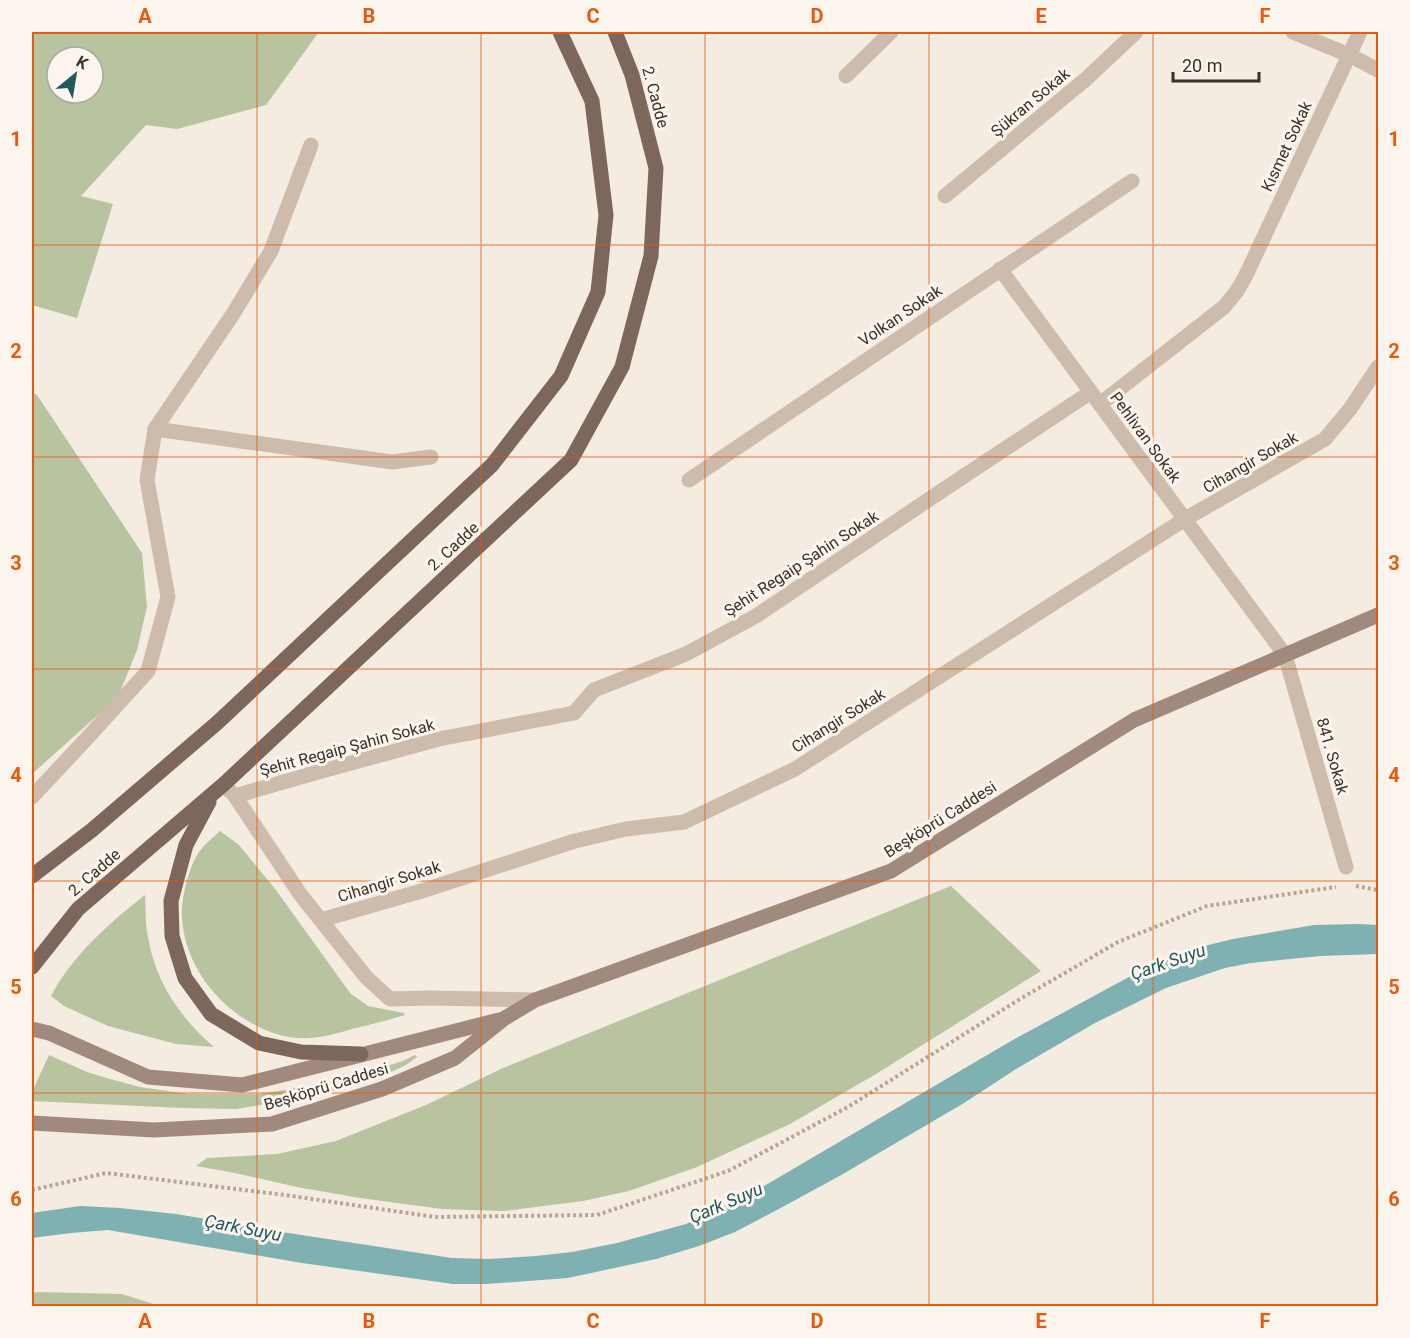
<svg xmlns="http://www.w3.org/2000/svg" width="1410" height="1338" viewBox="0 0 1410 1338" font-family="Roboto,sans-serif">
<rect width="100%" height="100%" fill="#f4ebe1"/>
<!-- green -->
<g fill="#b8c4a0" fill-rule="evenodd">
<path d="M32,32h287l-53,73 -89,24 -31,-4 -65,71 32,8 -36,114 -45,-13zM57,57h36v36h-36z"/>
<polygon points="32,392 37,395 142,553 147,607 137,650 118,697 32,774"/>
<path d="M220,831l19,14 37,45 74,103 18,13 36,7 1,2c-17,5 -35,10 -53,14 -20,6 -42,12 -63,8 -55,-10 -106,-64 -107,-122 -1,-10 2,-21 4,-31 4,-14 8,-27 17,-37 5,-6 12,-11 17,-16z"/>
<polygon points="951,886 1041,971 876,1074 790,1124 697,1167 629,1191 583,1201 504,1211 442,1209 360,1198 297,1187 235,1173 196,1166 207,1158 277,1154 336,1141 426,1105 503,1068"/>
<path d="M145,895c1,14 0,29 3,42 7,44 32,81 66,110l-38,-3 -68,-18 -44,-20 -13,-10c22,-41 57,-72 94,-101z"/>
<polygon points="49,1055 87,1072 110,1079 140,1087 188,1094 259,1094 303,1087 362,1074 403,1061 415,1055 417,1057 406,1065 376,1079 341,1089 292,1100 236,1109 183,1108 32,1101 32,1092"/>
<polygon points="38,1292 122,1294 160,1306 32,1306 32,1293"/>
</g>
<!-- water -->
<polygon fill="#7fb0b2" points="1358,924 1378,925 1378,954 1320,956 1251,963 1225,968 1166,988 1095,1023 1016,1069 964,1103 843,1174 777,1210 735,1232 699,1246 656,1259 568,1278 486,1284 453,1284 302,1263 108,1230 71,1233 32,1238 32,1213 80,1206 120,1208 176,1214 282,1232 452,1258 489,1259 536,1256 572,1252 617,1243 686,1224 754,1192 1011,1041 1151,965 1188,950 1233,939 1314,925"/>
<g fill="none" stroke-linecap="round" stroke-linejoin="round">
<!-- path -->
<g stroke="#b9a596" stroke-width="4" stroke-dasharray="3 3" stroke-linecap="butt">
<polyline points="1356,886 1378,890"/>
<polyline points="32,1190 106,1173 285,1195 435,1217 597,1215 728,1171 848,1107 1020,999 1118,942 1207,906 1336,887"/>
</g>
<!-- street -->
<g stroke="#cdbbac" stroke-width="15">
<polyline points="1293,32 1349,55 1378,70"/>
<polyline points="846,76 891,32"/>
<polyline points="945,196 1086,79 1136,32"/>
<polyline points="1000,269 1285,655 1346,867"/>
<polyline points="1100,404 1224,307 1237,291 1246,275 1360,32"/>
<polyline points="155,429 392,462 431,457"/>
<polyline points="689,480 1132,181"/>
<polyline points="230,791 235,796 300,894 366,977 390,999 430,998 535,1000"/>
<polyline points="235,796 318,772 439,739 574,713 594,690 686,654 756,616 937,494 1091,392"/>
<polyline points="32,797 90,735 148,671 168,597 147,480 155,429 233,314 271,251 311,145"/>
<polyline points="321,920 425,890 575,841 626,829 684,822 795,769 1185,519 1325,439 1350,409 1378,367"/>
</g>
<!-- secondary -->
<g stroke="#a18a7d" stroke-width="15">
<polyline points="32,1029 49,1033 148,1077 242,1085 499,1020"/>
<polyline points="32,1123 154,1130 272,1124 382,1089 455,1058 505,1018 535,1000 891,871 1134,720 1378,615"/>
</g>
<!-- primary -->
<g stroke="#7d675c" stroke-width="15">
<polyline points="209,802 186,845 171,901 172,936 185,978 211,1014 259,1043 301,1052 361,1054"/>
<polyline points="32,876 92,830 217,723 492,465 561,376 598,292 606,215 592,101 560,32"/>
<polyline points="32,967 78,909 224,784 571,460 622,367 651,256 656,168 632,75 615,32"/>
</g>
</g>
<!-- grid -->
<path fill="none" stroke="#e8590c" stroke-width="1.5" stroke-opacity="0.55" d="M257,32v1274M481,32v1274M705,32v1274M929,32v1274M1153,32v1274M32,245h1346M32,457h1346M32,669h1346M32,881h1346M32,1093h1346"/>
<g text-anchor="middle" stroke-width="6" stroke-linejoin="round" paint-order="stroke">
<!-- street labels -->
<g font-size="16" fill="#3b302b" stroke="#fbf5ee">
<text transform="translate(656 97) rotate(75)" y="6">2. Cadde</text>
<text transform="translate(1030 102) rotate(-40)" y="6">Şükran Sokak</text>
<text transform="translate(1286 146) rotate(-65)" y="6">Kısmet Sokak</text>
<text transform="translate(900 315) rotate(-34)" y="6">Volkan Sokak</text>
<text transform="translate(1146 437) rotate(54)" y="6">Pehlivan Sokak</text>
<text transform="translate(1250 462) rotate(-30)" y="6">Cihangir Sokak</text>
<text transform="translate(453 546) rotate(-43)" y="6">2. Cadde</text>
<text transform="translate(801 563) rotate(-33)" y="6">Şehit Regaip Şahin Sokak</text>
<text transform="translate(838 720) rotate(-32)" y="6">Cihangir Sokak</text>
<text transform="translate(347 747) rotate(-15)" y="6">Şehit Regaip Şahin Sokak</text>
<text transform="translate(1333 756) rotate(74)" y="6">841. Sokak</text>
<text transform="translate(940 819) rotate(-32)" y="6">Beşköprü Caddesi</text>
<text transform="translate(94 872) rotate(-41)" y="6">2. Cadde</text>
<text transform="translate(389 881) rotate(-17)" y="6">Cihangir Sokak</text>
<text transform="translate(326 1086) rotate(-17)" y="6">Beşköprü Caddesi</text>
</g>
<!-- water labels -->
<g font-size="18" font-style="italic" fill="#1f5a5e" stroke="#fbf5ee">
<text transform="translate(1168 962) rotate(-19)" y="6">Çark Suyu</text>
<text transform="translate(726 1203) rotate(-23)" y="6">Çark Suyu</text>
<text transform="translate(243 1228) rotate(11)" y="6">Çark Suyu</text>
</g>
</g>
<!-- border -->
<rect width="1410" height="1338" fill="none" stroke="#fbf5ee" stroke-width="66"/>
<!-- north arrow -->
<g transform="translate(75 75) rotate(30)"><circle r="28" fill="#fbf5ee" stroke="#aea6a0" stroke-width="1.5"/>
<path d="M0-4.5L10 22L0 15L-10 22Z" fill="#1f5a5e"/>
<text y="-9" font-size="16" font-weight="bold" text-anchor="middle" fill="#3b302b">K</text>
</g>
<!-- scale -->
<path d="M1173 72v9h86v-9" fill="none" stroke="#3b302b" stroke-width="3"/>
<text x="1182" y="72" font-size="18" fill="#3b302b" stroke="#fbf5ee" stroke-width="4.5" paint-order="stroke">20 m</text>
<rect x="33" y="33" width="1344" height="1272" fill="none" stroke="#e8590c" stroke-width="2"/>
<g font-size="20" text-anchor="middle" font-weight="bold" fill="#e8590c">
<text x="145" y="23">A</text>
<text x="369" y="23">B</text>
<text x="593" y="23">C</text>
<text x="817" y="23">D</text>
<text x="1041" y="23">E</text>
<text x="1265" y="23">F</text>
<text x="16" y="146">1</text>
<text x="1394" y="146">1</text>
<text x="16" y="358">2</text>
<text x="1394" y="358">2</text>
<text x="16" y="570">3</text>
<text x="1394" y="570">3</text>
<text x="16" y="782">4</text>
<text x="1394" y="782">4</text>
<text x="16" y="994">5</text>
<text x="1394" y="994">5</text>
<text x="16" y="1206">6</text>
<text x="1394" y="1206">6</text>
<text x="145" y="1328">A</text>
<text x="369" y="1328">B</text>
<text x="593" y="1328">C</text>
<text x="817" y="1328">D</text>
<text x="1041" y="1328">E</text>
<text x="1265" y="1328">F</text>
</g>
</svg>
